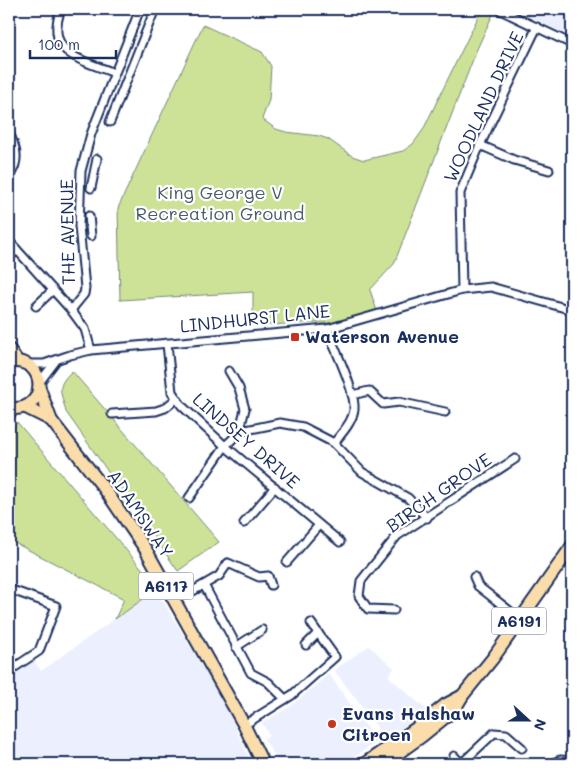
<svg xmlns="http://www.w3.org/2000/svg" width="581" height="773" viewBox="0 0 581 773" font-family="Mali,sans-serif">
<rect width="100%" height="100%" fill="#fff"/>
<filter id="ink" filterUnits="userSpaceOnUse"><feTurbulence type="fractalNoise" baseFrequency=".02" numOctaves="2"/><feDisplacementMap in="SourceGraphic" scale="10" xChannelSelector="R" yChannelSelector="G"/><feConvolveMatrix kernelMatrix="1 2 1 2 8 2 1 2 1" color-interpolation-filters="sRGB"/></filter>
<g filter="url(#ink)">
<!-- built -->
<g fill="#eceffe">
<polygon points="513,9 572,9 572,37"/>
<polygon points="156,590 209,677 229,714 252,764 9,764 9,675 33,659 41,671"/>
<polygon points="369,646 394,668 388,676 427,710 386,739 334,670"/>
<polygon points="329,674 377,742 343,764 280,764 264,739 269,735 262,723 291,706"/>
</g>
<!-- green -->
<g fill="#cde297" stroke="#74887a">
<polygon points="482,9 489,9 494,12 477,49 394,264 370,290 377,311 337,323 302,323 253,326 253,292 120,300 118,208 203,25 262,52 271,66 269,100 262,119 276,129 286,132 319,136 328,139 352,156 364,160 403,151 413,144 423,130"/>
<path d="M72,371l147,171 -41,29 -112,-159c-5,-21 -11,-25 6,-41z"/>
<polygon points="17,422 156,585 156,590 115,619 124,599 9,540 9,438"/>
</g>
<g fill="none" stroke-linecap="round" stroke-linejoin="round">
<defs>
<g id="minor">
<path d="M61,9c-17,45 20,50 53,64"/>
<polyline points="498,9 572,44"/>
<polyline points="110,122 155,9"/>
<path d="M9,133c8,16 11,29 0,43"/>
<polyline points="480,145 514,160 549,170"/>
<polyline points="91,188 97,159"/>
<polyline points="89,216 91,236"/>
<polyline points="9,241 71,310 85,329 91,350"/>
<polyline points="9,257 17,250"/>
<polyline points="462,290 460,193 480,145 537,27"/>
<polyline points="36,306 53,290"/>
<polyline points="71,310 84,294 85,288 79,226 81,171 91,134 140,9"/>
<path d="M327,329c7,19 29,62 27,81 -2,13 -13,24 -20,33"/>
<polyline points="167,344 172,392 182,406 225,446 340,542"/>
<polyline points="27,364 44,364 70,355 91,350 327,329 462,290 491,287 572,310"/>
<polyline points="39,383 55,362"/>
<polyline points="352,395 369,391 383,404 399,402 445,412"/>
<polyline points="112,414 156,411 165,408 176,399"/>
<polyline points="9,416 16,409"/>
<polyline points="239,433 246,430 280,423 303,427 334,443 362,472 408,498 427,518"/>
<polyline points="189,498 225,446 239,433 245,409 239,388 229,371"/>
<polyline points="244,523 275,487"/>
<polyline points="287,562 319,525"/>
<polyline points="474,577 478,586 520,619"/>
<polyline points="204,585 251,673 268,682 285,699"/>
<polyline points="9,589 56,606 39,651 9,671"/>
<polyline points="193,591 219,576 228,563 259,577 268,576 271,585"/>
<polyline points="394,610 368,609 359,596 361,581 397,536 515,459"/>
<polyline points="311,623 318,633"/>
<polyline points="236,647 262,630"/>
<polyline points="244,725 292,695 335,657 318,633 306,645"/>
<polyline points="454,756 462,764"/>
<polyline points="461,764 494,733 506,734 522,748"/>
<polyline points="550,764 560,760 572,761"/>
</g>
<g id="primary">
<polyline points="9,349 17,361"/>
<path d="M9,362c40,-6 40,52 0,46"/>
<polyline points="39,387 51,420 106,491 146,550 244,725 263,764"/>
<polyline points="25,407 51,420"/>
<polyline points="364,764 418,727 445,705 462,696"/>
<polyline points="383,764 422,736 454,710 463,695 493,658 572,546"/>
</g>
</defs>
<!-- minor casing -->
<use href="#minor" stroke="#1b2f5e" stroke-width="11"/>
<!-- primary casing -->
<use href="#primary" stroke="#1b2f5e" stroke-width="15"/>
<!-- minor -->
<use href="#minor" stroke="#fff" stroke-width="7"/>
<!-- primary -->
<use href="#primary" stroke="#fbddab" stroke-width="11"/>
</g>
</g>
<!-- markers -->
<g fill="#c8321e" stroke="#fff" stroke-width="2">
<rect x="290" y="332" width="10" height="10" rx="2.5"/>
<circle cx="332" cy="724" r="5"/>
</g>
<g text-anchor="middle" stroke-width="4.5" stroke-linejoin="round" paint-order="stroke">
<!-- shield labels -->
<g fill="#fff" stroke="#5f6d8e" stroke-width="1">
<rect x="138.5" y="572.5" width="55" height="27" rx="4"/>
<rect x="491.5" y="607.5" width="55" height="27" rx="4"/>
</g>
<g font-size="16" font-weight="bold" fill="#1b2f5e">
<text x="166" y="592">A6117</text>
<text x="519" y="627">A6191</text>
</g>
<!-- street labels -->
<g font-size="18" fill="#1b2f5e" stroke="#fff">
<text transform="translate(484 107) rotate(-65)" y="6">WOODLAND DRIVE</text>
<text transform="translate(68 232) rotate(-91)" y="6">THE AVENUE</text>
<text transform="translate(255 319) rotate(-6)" y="6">LINDHURST LANE</text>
<text transform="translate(246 441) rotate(41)" y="6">LINDSEY DRIVE</text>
<text transform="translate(439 493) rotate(-35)" y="6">BIRCH GROVE</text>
<text transform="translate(140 514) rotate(56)" y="6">ADAMSWAY</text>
</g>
<!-- park labels -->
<g font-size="18" fill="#485c6c" stroke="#fff">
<text x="220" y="199">King George V<tspan x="220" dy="21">Recreation Ground</tspan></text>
</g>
<!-- poi labels -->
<g font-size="18" font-weight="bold" fill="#1b2f5e" stroke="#fff" text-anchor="start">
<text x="305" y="343">Waterson Avenue</text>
<text x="342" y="720">Evans Halshaw<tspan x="342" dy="21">Citroen</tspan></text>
</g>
</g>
<!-- margin -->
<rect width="581" height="773" fill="none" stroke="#fff" stroke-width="30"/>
<rect x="15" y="15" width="551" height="743" fill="none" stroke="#1b2f5e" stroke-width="2" filter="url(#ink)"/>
<!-- north arrow -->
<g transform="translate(528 720) rotate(111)" stroke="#ffffff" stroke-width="4" paint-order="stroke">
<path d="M0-4L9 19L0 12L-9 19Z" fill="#1b2f5e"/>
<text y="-8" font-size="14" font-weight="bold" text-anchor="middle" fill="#1b2f5e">N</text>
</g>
<!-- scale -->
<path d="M30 50v8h86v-8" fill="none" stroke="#1b2f5e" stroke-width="2.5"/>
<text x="38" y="50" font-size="15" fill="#1b2f5e" stroke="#ffffff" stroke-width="4" paint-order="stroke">100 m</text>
</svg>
